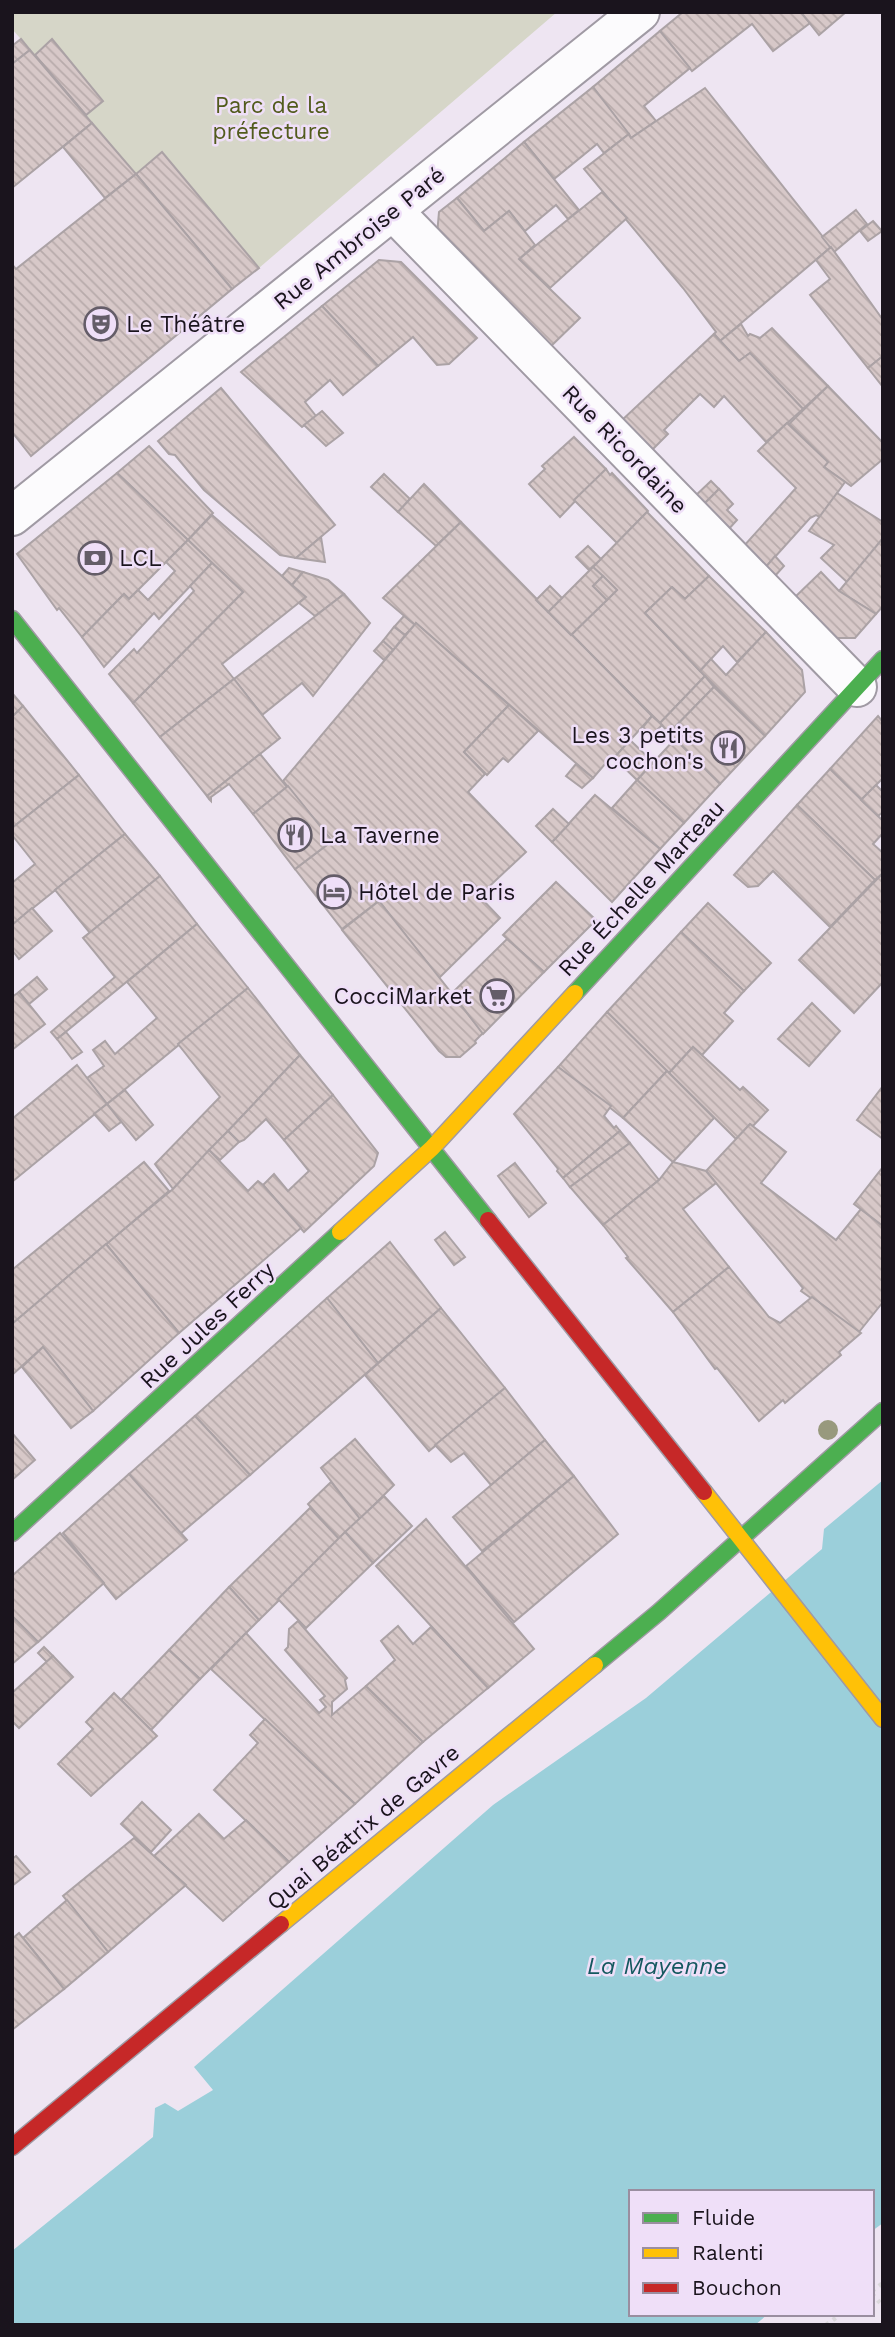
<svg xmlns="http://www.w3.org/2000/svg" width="895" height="2337" viewBox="0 0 895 2337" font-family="'Work Sans',sans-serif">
<defs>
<pattern id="building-back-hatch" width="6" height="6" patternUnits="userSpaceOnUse" patternTransform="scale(1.75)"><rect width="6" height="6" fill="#d7c8c8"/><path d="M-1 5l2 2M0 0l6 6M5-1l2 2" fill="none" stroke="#b8abab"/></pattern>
</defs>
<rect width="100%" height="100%" fill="#eee5f2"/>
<!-- green -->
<polygon fill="#d6d6c8" points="12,12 557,12 259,268 163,152 136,174 86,115 103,100 52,40 35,55 12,29"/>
<!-- water -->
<polygon fill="#9bcfda" points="883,1480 883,2223 872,2231 872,2192 631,2192 631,2314 768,2314 755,2325 12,2325 12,2251 153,2137 155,2108 165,2103 178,2111 213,2090 194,2067 493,1805 646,1698 822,1549 824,1529"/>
<!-- building -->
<g fill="url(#building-back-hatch)" stroke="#aba2a5" stroke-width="2">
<polygon points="683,12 801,12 810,23 773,51 752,24 692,71 660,31"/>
<polygon points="801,12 846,12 819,35"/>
<polygon points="660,31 690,68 644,106 656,121 631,138 593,87"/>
<polygon points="21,39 30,50 12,64 12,46"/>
<polygon points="52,39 103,101 86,115 35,55"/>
<polygon points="30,50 92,123 12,188 12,64"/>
<polygon points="593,87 629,134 604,153 597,144 554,179 524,142"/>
<polygon points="705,88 831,247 720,341 714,334 716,332 683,288 584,169 629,134 631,138"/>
<polygon points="92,123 136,174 105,198 63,147"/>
<polygon points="524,142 579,210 568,219 556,205 525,231 509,211 484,231 457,198"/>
<polygon points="162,152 259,268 232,289 136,174"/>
<polygon points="136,174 232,289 31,456 12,432 12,264 16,269"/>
<polygon points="602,192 627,218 550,288 519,259"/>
<polygon points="457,198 484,231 509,211 535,245 519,259 580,318 549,348 437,235 439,212"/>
<polygon points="856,210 867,224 834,252 822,237"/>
<polygon points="873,221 882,231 868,241 860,231"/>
<polygon points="831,247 883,320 883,356 868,368 810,295 830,279 816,260"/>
<polygon points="379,260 401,262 477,338 449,364 437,365 413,337 378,366 322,306"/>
<polygon points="322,306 378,366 343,395 330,380 305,402 316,416 302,427 241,372"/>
<polygon points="741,324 748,336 750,334 760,338 772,328 828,386 803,409 750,353 739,361 720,341"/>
<polygon points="714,334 739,361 750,353 803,409 766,442 724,396 714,407 700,394 664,430 668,434 650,452 621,421"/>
<polygon points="883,356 883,387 868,368"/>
<polygon points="828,386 883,443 883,459 851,486 824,467 828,462 789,424"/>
<polygon points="221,388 335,525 296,558 280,555 204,490 175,455 169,454 158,441"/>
<polygon points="322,411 343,433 326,446 304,425"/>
<polygon points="787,423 828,462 824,467 845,482 820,517 816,515 810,518 765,568 743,547 796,488 758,451"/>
<polygon points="574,437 606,469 560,517 529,484 545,469 542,466"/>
<polygon points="149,446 213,513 188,540 117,473"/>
<polygon points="606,469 610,475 612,473 648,511 617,543 574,500"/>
<polygon points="117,473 188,540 129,599 124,594 82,637 59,608 57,610 17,554"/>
<polygon points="384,474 410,499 398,512 371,487"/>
<polygon points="711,481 719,489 702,506 694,497"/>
<polygon points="424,484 461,522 436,546 398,512"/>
<polygon points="719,489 733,504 727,510 737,520 727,531 702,506"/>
<polygon points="837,493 883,522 883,538 848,583 821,558 834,545 809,531"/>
<polygon points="647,512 709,576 685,599 672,587 645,613 705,676 660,723 571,635 617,590 593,567"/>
<polygon points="212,515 306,597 222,664 234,679 160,737 133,703 243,592 188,540"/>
<polygon points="461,522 652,716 614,758 611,757 593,778 416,623 415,625 383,598"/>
<polygon points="321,537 325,562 296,558"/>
<polygon points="883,538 883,606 876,614 839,591"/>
<polygon points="188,540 212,563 159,619 154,613 104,667 82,637 124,594 129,599 138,590 148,600 175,571 166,562"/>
<polygon points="588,546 601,559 589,570 576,557"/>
<polygon points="775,556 784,566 774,577 765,568"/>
<polygon points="212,563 243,592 133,703 109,674 134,649 137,653 194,591 190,586"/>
<polygon points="593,567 603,576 593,586 607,600 571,635 548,612"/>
<polygon points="289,568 303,572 292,585 282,576"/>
<polygon points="303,572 328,580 344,594 315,616 299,603 306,597 292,585"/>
<polygon points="821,572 839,591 876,614 855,638 833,638 794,598"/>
<polygon points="603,576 617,590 607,600 593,586"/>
<polygon points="709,576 766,632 737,662 723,646 700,671 645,613 672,587 685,599"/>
<polygon points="550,586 562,598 548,612 536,600"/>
<polygon points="344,594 370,623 313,696 302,683 262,715 234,679"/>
<polygon points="404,616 415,625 405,635 394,627"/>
<polygon points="416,623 509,705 464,752 485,774 468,792 526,852 479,896 500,918 439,978 379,901 342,929 295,869 332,841 283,781"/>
<polygon points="394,627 405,635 393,650 383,641"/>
<polygon points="766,632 802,670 805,692 765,736 700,671 711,659 726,675"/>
<polygon points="383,641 393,650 384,660 374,651"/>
<polygon points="705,676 714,687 669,733 660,723"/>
<polygon points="234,679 280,738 207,796 160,737"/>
<polygon points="714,687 765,736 720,784 669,733"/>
<polygon points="12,693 23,706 12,717"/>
<polygon points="509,705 538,731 508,762 503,758 487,775 464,752"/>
<polygon points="23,706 79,775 12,828 12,717"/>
<polygon points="652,716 662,725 651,736 643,727"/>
<polygon points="878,716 883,722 883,778 861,800 830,769"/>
<polygon points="675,739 720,784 684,823 637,780"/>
<polygon points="630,740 653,762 637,780 614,758"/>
<polygon points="260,754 287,787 253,814 229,784 211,797 211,801 209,799 207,796"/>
<polygon points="576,764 593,778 582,788 566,776"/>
<polygon points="830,769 883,821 883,833 873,844 883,853 883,873 875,880 797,805"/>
<polygon points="79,775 125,834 12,925 12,883 35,864 12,835 12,828"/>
<polygon points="637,780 684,823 660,849 612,808"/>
<polygon points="876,785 883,792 883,812 878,816 861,800"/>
<polygon points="288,786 332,841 295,869 253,814"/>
<polygon points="595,795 660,849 612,902 552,842"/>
<polygon points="797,805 875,880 830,927 773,871 758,886 748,887 734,875"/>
<polygon points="553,809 569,824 552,842 536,826"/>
<polygon points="125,834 160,876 90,933 55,890"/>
<polygon points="883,873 883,982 854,1013 799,960"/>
<polygon points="160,876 197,924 57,1039 51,1032 115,977 83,938"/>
<polygon points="556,882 596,920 544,972 503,935"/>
<polygon points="379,901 483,1033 475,1041 476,1043 460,1057 446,1057 439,1051 342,930"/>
<polygon points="708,903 771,963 744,991 681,932"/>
<polygon points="32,908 52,931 19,959 12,950 12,925"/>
<polygon points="197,924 248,988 107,1104 87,1078 104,1066 93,1050 105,1041 115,1054 157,1018 127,982"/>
<polygon points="681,932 744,991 724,1013 733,1021 702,1055 693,1047 669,1073 607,1012"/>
<polygon points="507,939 544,972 483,1034 452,993"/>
<polygon points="37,977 47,989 29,1004 19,992"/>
<polygon points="248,988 300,1055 173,1189 155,1164 220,1097 178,1044"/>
<polygon points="19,992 45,1024 12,1050 12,997"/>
<polygon points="812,1003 840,1031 809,1066 778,1039"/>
<polygon points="607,1012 667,1071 623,1118 558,1067"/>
<polygon points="66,1032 82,1052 72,1059 57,1039"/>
<polygon points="693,1047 740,1090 743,1087 768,1110 753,1126 750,1124 736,1139 669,1073"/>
<polygon points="300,1055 333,1095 284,1140 266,1119 244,1140 239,1142 228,1131"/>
<polygon points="77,1065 107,1104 12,1182 12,1119"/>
<polygon points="558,1067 611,1106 604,1116 614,1128 616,1126 620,1131 563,1178 557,1171 558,1169 514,1114"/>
<polygon points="667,1071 714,1118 673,1162 623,1118"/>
<polygon points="883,1086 883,1139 857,1120"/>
<polygon points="125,1090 153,1125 136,1140 107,1104"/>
<polygon points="333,1095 378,1153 374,1166 304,1232 263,1185 274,1174 288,1191 309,1171 284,1140"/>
<polygon points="107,1104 121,1122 109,1131 94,1114"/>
<polygon points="750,1124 786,1152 761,1183 836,1240 861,1209 883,1226 883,1302 859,1332 801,1291 803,1288 706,1171"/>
<polygon points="228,1131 239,1142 220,1160 209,1150"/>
<polygon points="620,1131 630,1143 570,1187 563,1178"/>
<polygon points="630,1143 659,1180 603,1225 570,1187"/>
<polygon points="209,1150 248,1191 258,1181 263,1185 301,1228 179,1333 106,1244 173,1189"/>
<polygon points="144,1162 169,1191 12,1324 12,1270"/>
<polygon points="673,1162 706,1171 716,1183 683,1209 729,1267 673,1312 626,1258 628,1257 603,1225 659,1180"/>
<polygon points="515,1163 546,1203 529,1217 498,1176"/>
<polygon points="883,1167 883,1226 854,1204"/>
<polygon points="445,1232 465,1257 454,1265 435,1240"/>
<polygon points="390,1242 441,1308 378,1363 327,1298"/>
<polygon points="106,1244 179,1333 93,1411 43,1347 12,1375 12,1324"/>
<polygon points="729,1267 769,1317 780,1323 812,1297 861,1333 839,1352 841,1355 785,1403 783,1400 759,1421 717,1368 715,1369 673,1312"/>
<polygon points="327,1298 378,1363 250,1475 195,1416"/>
<polygon points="441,1308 505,1388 429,1451 365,1375"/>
<polygon points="43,1347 93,1411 71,1428 22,1367"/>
<polygon points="505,1388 545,1440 491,1485 464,1453 451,1462 435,1445"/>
<polygon points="195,1416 250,1475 180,1534 129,1474"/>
<polygon points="12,1433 35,1460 12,1480"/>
<polygon points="355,1439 394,1485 360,1519 321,1468"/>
<polygon points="545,1440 574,1476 482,1551 453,1517"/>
<polygon points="129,1474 187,1540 116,1599 63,1533"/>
<polygon points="574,1476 618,1534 514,1622 466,1566"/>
<polygon points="331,1482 360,1519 340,1540 308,1504"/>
<polygon points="384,1496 412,1526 373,1563 345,1532"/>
<polygon points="310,1508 340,1540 259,1620 229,1587"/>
<polygon points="426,1519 534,1649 488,1688 376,1566"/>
<polygon points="345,1532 373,1563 306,1628 278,1599"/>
<polygon points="60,1533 104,1583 38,1642 12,1616 12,1576"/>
<polygon points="229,1587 259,1620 200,1679 169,1650"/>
<polygon points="12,1616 38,1642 12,1664"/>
<polygon points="298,1621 347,1678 345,1680 347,1689 332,1702 332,1715 366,1686 423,1742 355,1804 211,1669 246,1633 319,1713 326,1707 320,1700 325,1696 285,1650 288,1647 289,1629"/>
<polygon points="398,1626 413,1644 431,1627 488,1688 423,1742 366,1686 395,1660 381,1641"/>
<polygon points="44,1647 53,1656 47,1662 38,1653"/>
<polygon points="169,1650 200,1679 151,1730 121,1700"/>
<polygon points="53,1656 73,1677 19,1728 12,1721 12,1693"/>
<polygon points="114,1693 157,1736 91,1796 58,1764 93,1729 86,1722"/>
<polygon points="265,1719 355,1804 289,1862 214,1790 258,1743 250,1735"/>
<polygon points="142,1802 171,1830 151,1852 121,1824"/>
<polygon points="199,1814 224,1839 246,1820 289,1862 223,1921 154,1856"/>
<polygon points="134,1838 186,1885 108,1952 63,1896"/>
<polygon points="16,1856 30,1872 12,1886 12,1859"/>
<polygon points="67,1900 108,1952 64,1989 23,1938"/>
<polygon points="19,1933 64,1989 12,2030 12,1939"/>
</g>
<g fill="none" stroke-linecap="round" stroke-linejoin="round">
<defs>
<g id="street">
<polyline points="393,211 857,687"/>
<polyline points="12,516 640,12"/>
</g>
<g id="fast">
<polyline points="12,619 488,1220"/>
<polyline points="575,993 883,659"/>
<polyline points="12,1533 340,1232"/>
<polyline points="595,1665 659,1612 883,1411"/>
</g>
<g id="slow">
<polyline points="340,1232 432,1148 575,993"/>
<polyline points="704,1492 883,1719"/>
<polyline points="281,1924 595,1665"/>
</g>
<g id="jam">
<polyline points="488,1220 704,1492"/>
<polyline points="12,2147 281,1924"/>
</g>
</defs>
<!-- street casing -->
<use href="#street" stroke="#a09aa4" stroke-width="42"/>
<!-- fast casing -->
<use href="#fast" stroke="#a09aa4" stroke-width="19"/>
<!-- slow casing -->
<use href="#slow" stroke="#a09aa4" stroke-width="19"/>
<!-- jam casing -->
<use href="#jam" stroke="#a09aa4" stroke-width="19"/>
<!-- path -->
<g stroke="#dad7db" stroke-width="4.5" stroke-dasharray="3.5 5" stroke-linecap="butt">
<polyline points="872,2291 883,2283"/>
<polyline points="872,2294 883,2306"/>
<polyline points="826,2325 841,2314"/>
</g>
<!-- street -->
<use href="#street" stroke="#fcfbfd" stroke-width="38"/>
<!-- fast -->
<use href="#fast" stroke="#4caf50" stroke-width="16"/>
<!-- slow -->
<use href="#slow" stroke="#ffc107" stroke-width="16"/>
<!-- jam -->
<use href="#jam" stroke="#c62828" stroke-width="16"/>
</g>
<!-- trees -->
<circle fill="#98997d" cx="828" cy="1430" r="10"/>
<!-- icons -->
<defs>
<symbol id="theatre-ring" viewBox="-11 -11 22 22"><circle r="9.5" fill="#efdff8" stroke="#645d68" stroke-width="1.5"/><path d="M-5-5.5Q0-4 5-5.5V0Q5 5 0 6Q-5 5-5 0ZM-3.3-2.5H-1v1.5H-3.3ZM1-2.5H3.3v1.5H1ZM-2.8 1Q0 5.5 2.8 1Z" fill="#645d68"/></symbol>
<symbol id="bank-ring" viewBox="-11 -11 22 22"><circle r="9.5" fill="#efdff8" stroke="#645d68" stroke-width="1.5"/><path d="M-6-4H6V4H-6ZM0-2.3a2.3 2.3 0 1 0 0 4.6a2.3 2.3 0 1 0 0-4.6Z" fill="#645d68"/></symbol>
<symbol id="restaurant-ring" viewBox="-11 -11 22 22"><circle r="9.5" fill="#efdff8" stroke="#645d68" stroke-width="1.5"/><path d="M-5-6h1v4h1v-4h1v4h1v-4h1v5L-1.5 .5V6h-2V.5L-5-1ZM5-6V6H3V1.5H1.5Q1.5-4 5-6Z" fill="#645d68"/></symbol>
<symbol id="hotel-ring" viewBox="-11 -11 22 22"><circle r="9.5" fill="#efdff8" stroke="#645d68" stroke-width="1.5"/><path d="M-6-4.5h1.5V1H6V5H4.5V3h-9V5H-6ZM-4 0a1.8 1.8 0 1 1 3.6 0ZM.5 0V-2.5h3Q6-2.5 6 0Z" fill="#645d68"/></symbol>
<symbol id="supermarket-ring" viewBox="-11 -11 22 22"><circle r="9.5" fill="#efdff8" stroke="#645d68" stroke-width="1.5"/><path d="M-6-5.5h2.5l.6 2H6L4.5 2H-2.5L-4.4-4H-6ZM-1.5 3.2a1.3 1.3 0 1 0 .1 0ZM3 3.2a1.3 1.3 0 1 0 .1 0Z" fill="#645d68"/></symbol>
</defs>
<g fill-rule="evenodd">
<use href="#theatre-ring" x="82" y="305" width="38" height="38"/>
<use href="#bank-ring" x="76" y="539" width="38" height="38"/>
<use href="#restaurant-ring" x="709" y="729" width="38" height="38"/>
<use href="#restaurant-ring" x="276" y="816" width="38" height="38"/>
<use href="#hotel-ring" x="315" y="873" width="38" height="38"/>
<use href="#supermarket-ring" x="478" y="977" width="38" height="38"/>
</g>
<g text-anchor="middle" stroke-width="5" stroke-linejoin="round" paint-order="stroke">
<!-- park labels -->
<g font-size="23" fill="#525b1d" stroke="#efdff8">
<text x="271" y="113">Parc de la<tspan x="271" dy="26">préfecture</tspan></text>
</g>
<!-- street labels -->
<g font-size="23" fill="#1a141d" stroke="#efdff8">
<text transform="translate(359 238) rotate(-39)" y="8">Rue Ambroise Paré</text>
<text transform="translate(625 449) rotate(46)" y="8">Rue Ricordaine</text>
<text transform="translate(641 888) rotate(-47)" y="8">Rue Échelle Marteau</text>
<text transform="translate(207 1325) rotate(-43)" y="8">Rue Jules Ferry</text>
<text transform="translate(363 1827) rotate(-40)" y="8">Quai Béatrix de Gavre</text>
</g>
<!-- poi labels -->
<g font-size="23" fill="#1a141d" stroke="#efdff8" text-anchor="start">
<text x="126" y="332">Le Théâtre</text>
<text x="119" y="566">LCL</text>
<text x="704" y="743" text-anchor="end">Les 3 petits<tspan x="704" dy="26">cochon's</tspan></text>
<text x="320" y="843">La Taverne</text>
<text x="358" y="900">Hôtel de Paris</text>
<text x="472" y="1004" text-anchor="end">CocciMarket</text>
</g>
<!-- water labels -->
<g font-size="24" font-style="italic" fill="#14585f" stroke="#efdff8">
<text x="657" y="1974">La Mayenne</text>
</g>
</g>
<!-- border -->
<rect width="895" height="2337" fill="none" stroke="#1a141d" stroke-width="28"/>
<!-- legend -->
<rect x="629" y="2190" width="245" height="126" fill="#efdff8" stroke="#9a8ea0" stroke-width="2"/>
<rect x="643" y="2213" width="35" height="10" fill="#4caf50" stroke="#9a8ea0" stroke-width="2"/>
<text x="692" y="2225" font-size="21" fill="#1a141d">Fluide</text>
<rect x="643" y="2248" width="35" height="10" fill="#ffc107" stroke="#9a8ea0" stroke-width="2"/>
<text x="692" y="2260" font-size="21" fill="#1a141d">Ralenti</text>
<rect x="643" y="2283" width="35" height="10" fill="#c62828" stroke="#9a8ea0" stroke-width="2"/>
<text x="692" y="2295" font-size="21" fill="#1a141d">Bouchon</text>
</svg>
